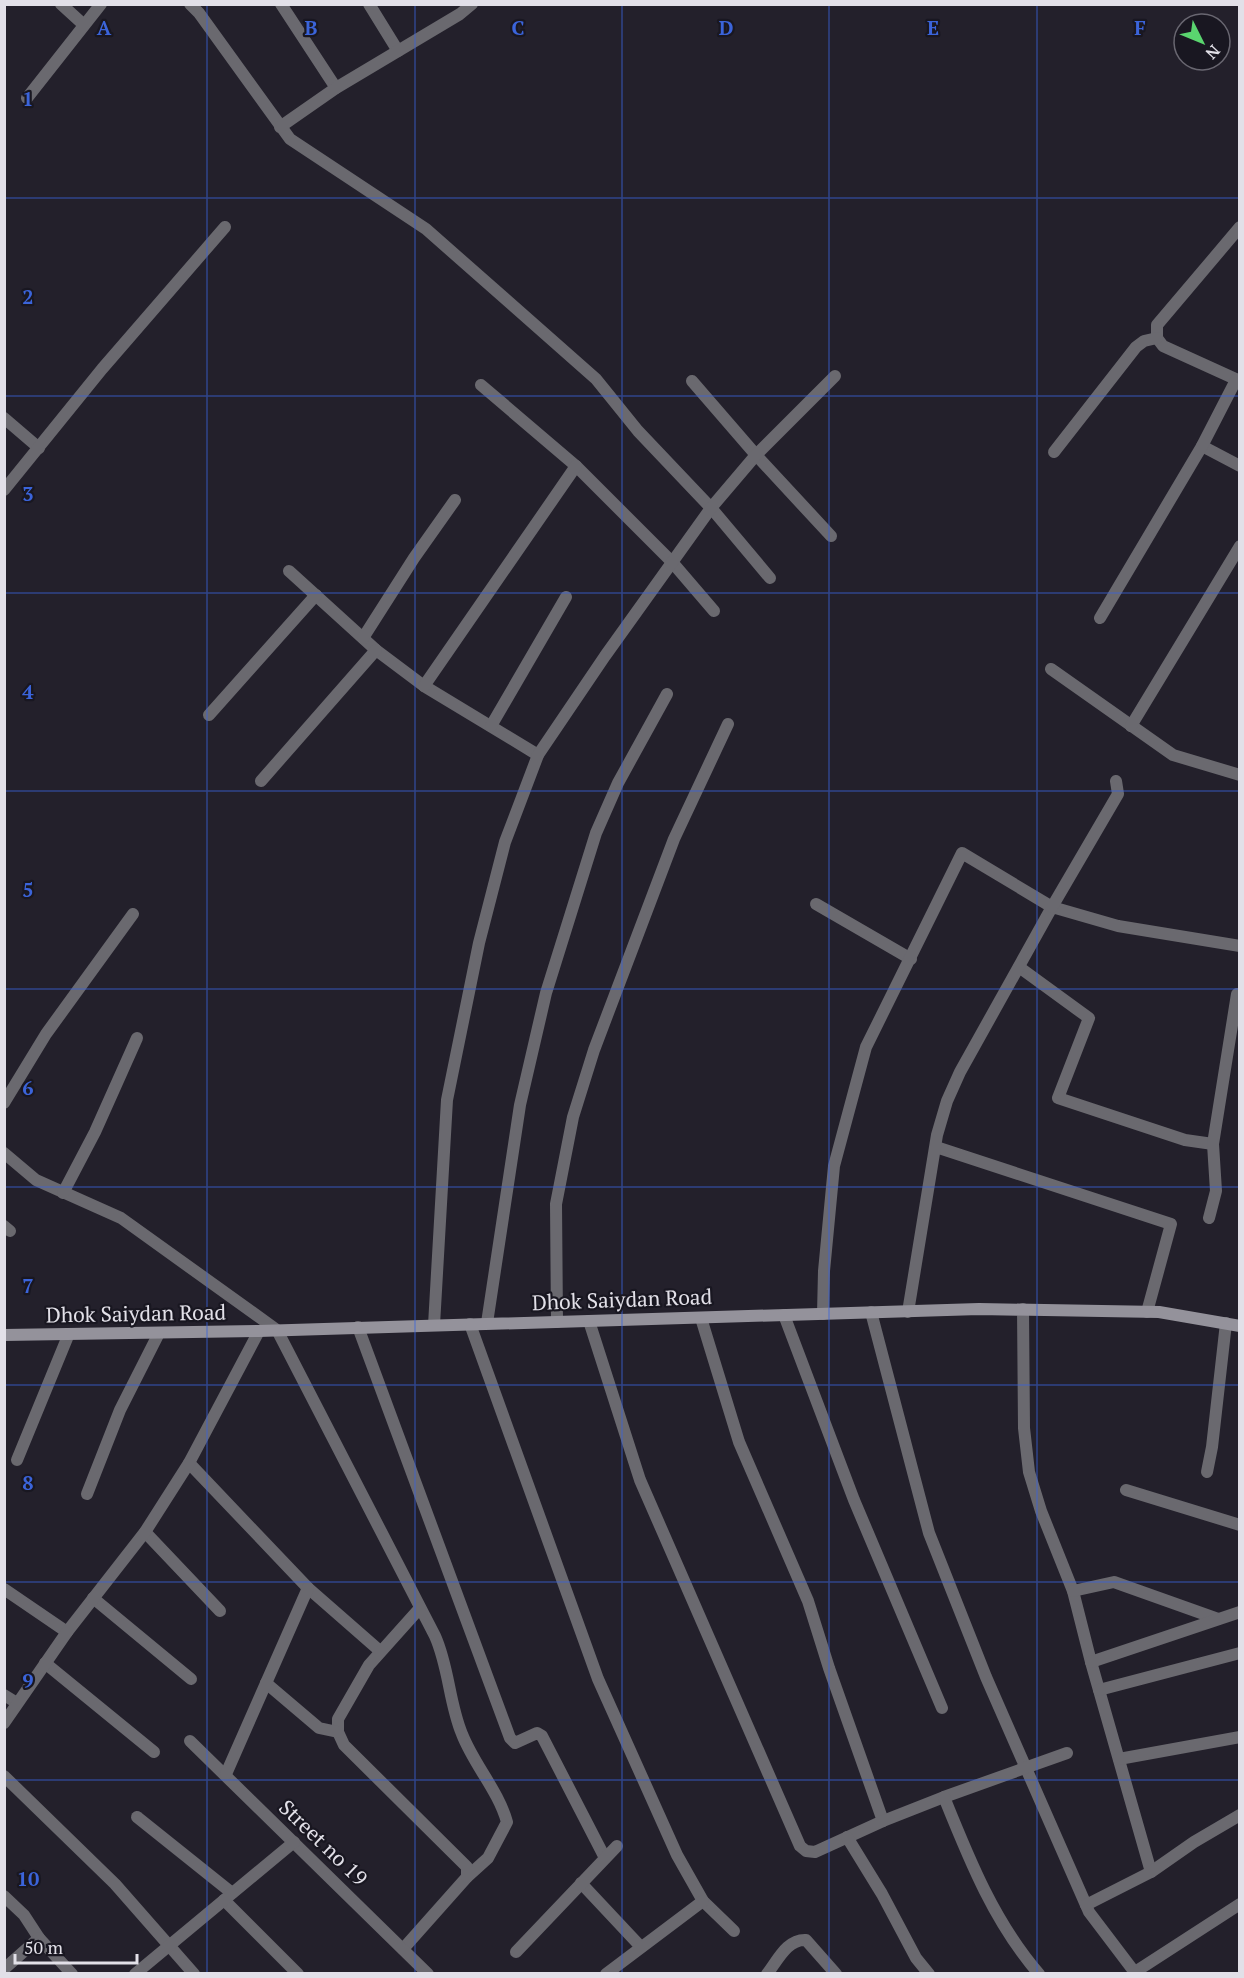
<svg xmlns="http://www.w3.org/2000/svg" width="1244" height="1978" viewBox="0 0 1244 1978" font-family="'PT Serif',serif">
<rect width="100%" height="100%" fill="#23202b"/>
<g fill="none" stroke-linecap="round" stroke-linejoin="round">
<!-- minor -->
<g stroke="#6a696f" stroke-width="12">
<polyline points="61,4 84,25"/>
<polyline points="190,4 199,13 290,139 426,229 596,379 638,431 712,509 770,578"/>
<polyline points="281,4 336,88"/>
<polyline points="369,4 398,51"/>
<polyline points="27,98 101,4"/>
<polyline points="280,127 336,88 460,14 472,4"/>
<polyline points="1240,227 1157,325 1157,338 1163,346 1240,381"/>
<polyline points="692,381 756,455 831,536"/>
<polyline points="481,385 576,466 672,562 714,611"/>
<polyline points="4,418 39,448"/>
<polyline points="1202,446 1240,466"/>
<polyline points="1054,452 1136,347 1144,341 1157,338"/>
<polyline points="4,490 102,369 225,227"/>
<polyline points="289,571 376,650 424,686 538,755"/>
<polyline points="1100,618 1202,446 1236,380"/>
<polyline points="363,638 414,558 455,500"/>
<polyline points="1051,669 1173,755 1240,775"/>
<polyline points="424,686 576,466"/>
<polyline points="209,715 316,595"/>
<polyline points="491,726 566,597"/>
<polyline points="1131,726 1240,546"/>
<polyline points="261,781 376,650"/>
<polyline points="816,904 911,959"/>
<polyline points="1019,967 1089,1018 1058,1098 1185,1140 1213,1144"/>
<polyline points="4,1103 46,1034 133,914"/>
<polyline points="936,1147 1171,1224 1147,1312"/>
<path d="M4,1153l32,27 85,38 156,112 158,306c14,31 14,67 27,98 12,31 36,56 45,88l-19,36 -21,19 -64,72"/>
<polyline points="63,1193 95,1132 137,1038"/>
<polyline points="1209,1218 1216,1191 1213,1144 1237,994 1240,995"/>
<polyline points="4,1226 10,1231"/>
<polyline points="1023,1309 1024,1428 1029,1472 1041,1511 1073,1591 1091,1662 1151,1872"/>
<polyline points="871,1312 929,1533 986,1677 1086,1905"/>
<polyline points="908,1312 937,1135 947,1101 960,1072 1052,907 1118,926 1240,946"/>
<polyline points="823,1314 824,1271 834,1166 866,1047 962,853 1052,907 1118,794 1116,781"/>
<polyline points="784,1315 854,1500 942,1708"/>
<polyline points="701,1318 739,1442 808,1601 829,1668 883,1821"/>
<polyline points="589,1321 640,1480 800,1846 806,1851 815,1852 883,1821 944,1797 1067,1753"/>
<polyline points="557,1322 556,1204 573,1117 594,1050 674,839 728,724"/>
<polyline points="487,1323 520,1105 546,993 596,833 618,783 667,694"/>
<polyline points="470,1324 598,1679 677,1855 703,1901 734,1931"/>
<polyline points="434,1325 447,1100 479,943 505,842 538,755 605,656 711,508 756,455 835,376"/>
<polyline points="358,1327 510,1738 515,1743 537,1733 542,1736 605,1858"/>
<polyline points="17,1460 68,1336"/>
<polyline points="189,1463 308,1588 380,1651"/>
<polyline points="1207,1472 1212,1447 1226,1323"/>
<polyline points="1126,1490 1240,1525"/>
<polyline points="87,1494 120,1410 159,1333"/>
<polyline points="145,1532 220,1611"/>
<polyline points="4,1589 67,1632"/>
<polyline points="1073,1591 1114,1582 1218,1619"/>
<polyline points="93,1598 191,1679"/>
<polyline points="420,1608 369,1665 338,1719 338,1732 344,1745 467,1867 467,1877"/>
<polyline points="1091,1662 1240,1612"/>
<polyline points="45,1663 154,1752"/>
<polyline points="266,1683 319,1728 338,1732"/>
<polyline points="1099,1690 1240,1653"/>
<polyline points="4,1695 17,1703"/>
<polyline points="4,1723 67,1632 145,1532 189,1463 259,1331"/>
<polyline points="190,1741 428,1974"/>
<polyline points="1119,1759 1240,1737"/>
<polyline points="226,1774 308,1588"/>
<polyline points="4,1776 115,1884 194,1974"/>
<path d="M944,1797c25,62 50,125 95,177"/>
<polyline points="137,1817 232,1893"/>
<polyline points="847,1837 882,1894 916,1958 929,1974"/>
<polyline points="581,1883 641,1947"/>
<polyline points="4,1896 24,1915 39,1938 72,1974"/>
<polyline points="224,1900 298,1974"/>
<polyline points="516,1952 617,1846"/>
<polyline points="4,1969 39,1938"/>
<polyline points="1135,1972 1240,1904"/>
<polyline points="135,1974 294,1842"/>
<polyline points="606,1974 703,1901"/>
<path d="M767,1974c11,-14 20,-35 39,-34l30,34"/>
<polyline points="1136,1974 1089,1912 1086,1905 1151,1872 1194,1842 1240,1815"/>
</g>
<!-- secondary -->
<polyline stroke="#94929b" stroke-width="12" points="4,1335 259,1331 979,1309 1159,1312 1240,1326"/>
</g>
<!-- grid -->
<path fill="none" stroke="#3b64da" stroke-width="1.5" stroke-opacity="0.55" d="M207,4v1970M415,4v1970M622,4v1970M829,4v1970M1037,4v1970M4,198h1236M4,396h1236M4,593h1236M4,791h1236M4,989h1236M4,1187h1236M4,1385h1236M4,1582h1236M4,1780h1236"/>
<g text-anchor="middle" stroke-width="4.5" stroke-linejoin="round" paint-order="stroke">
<!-- street labels -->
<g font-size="21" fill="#e2e0e8" stroke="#191721">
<text transform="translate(622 1300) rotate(-2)" y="7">Dhok Saiydan Road</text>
<text transform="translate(136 1314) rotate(-1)" y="7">Dhok Saiydan Road</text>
<text transform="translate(323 1843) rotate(44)" y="7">Street no 19</text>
</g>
</g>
<g font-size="20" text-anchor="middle" font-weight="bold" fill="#3b64da" stroke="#191721" stroke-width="4.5" stroke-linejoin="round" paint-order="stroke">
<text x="104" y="35">A</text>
<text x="311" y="35">B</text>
<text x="518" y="35">C</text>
<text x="726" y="35">D</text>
<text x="933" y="35">E</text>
<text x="1140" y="35">F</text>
<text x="28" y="106">1</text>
<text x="28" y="304">2</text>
<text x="28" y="501">3</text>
<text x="28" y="699">4</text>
<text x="28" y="897">5</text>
<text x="28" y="1095">6</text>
<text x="28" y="1293">7</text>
<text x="28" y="1490">8</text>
<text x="28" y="1688">9</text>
<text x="28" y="1886">10</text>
</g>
<!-- border -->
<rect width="1244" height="1978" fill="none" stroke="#e2e0e8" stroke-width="12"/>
<!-- north arrow -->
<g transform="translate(1202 42) rotate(133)"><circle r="28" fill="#191721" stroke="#696771" stroke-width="1.5"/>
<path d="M0-4.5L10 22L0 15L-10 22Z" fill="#5ad56f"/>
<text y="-9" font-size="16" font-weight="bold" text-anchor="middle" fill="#e2e0e8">N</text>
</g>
<!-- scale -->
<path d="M15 1954v9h122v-9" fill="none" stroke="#e2e0e8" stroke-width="3"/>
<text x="24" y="1954" font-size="18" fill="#e2e0e8" stroke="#191721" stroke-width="4.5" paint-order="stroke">50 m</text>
</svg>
